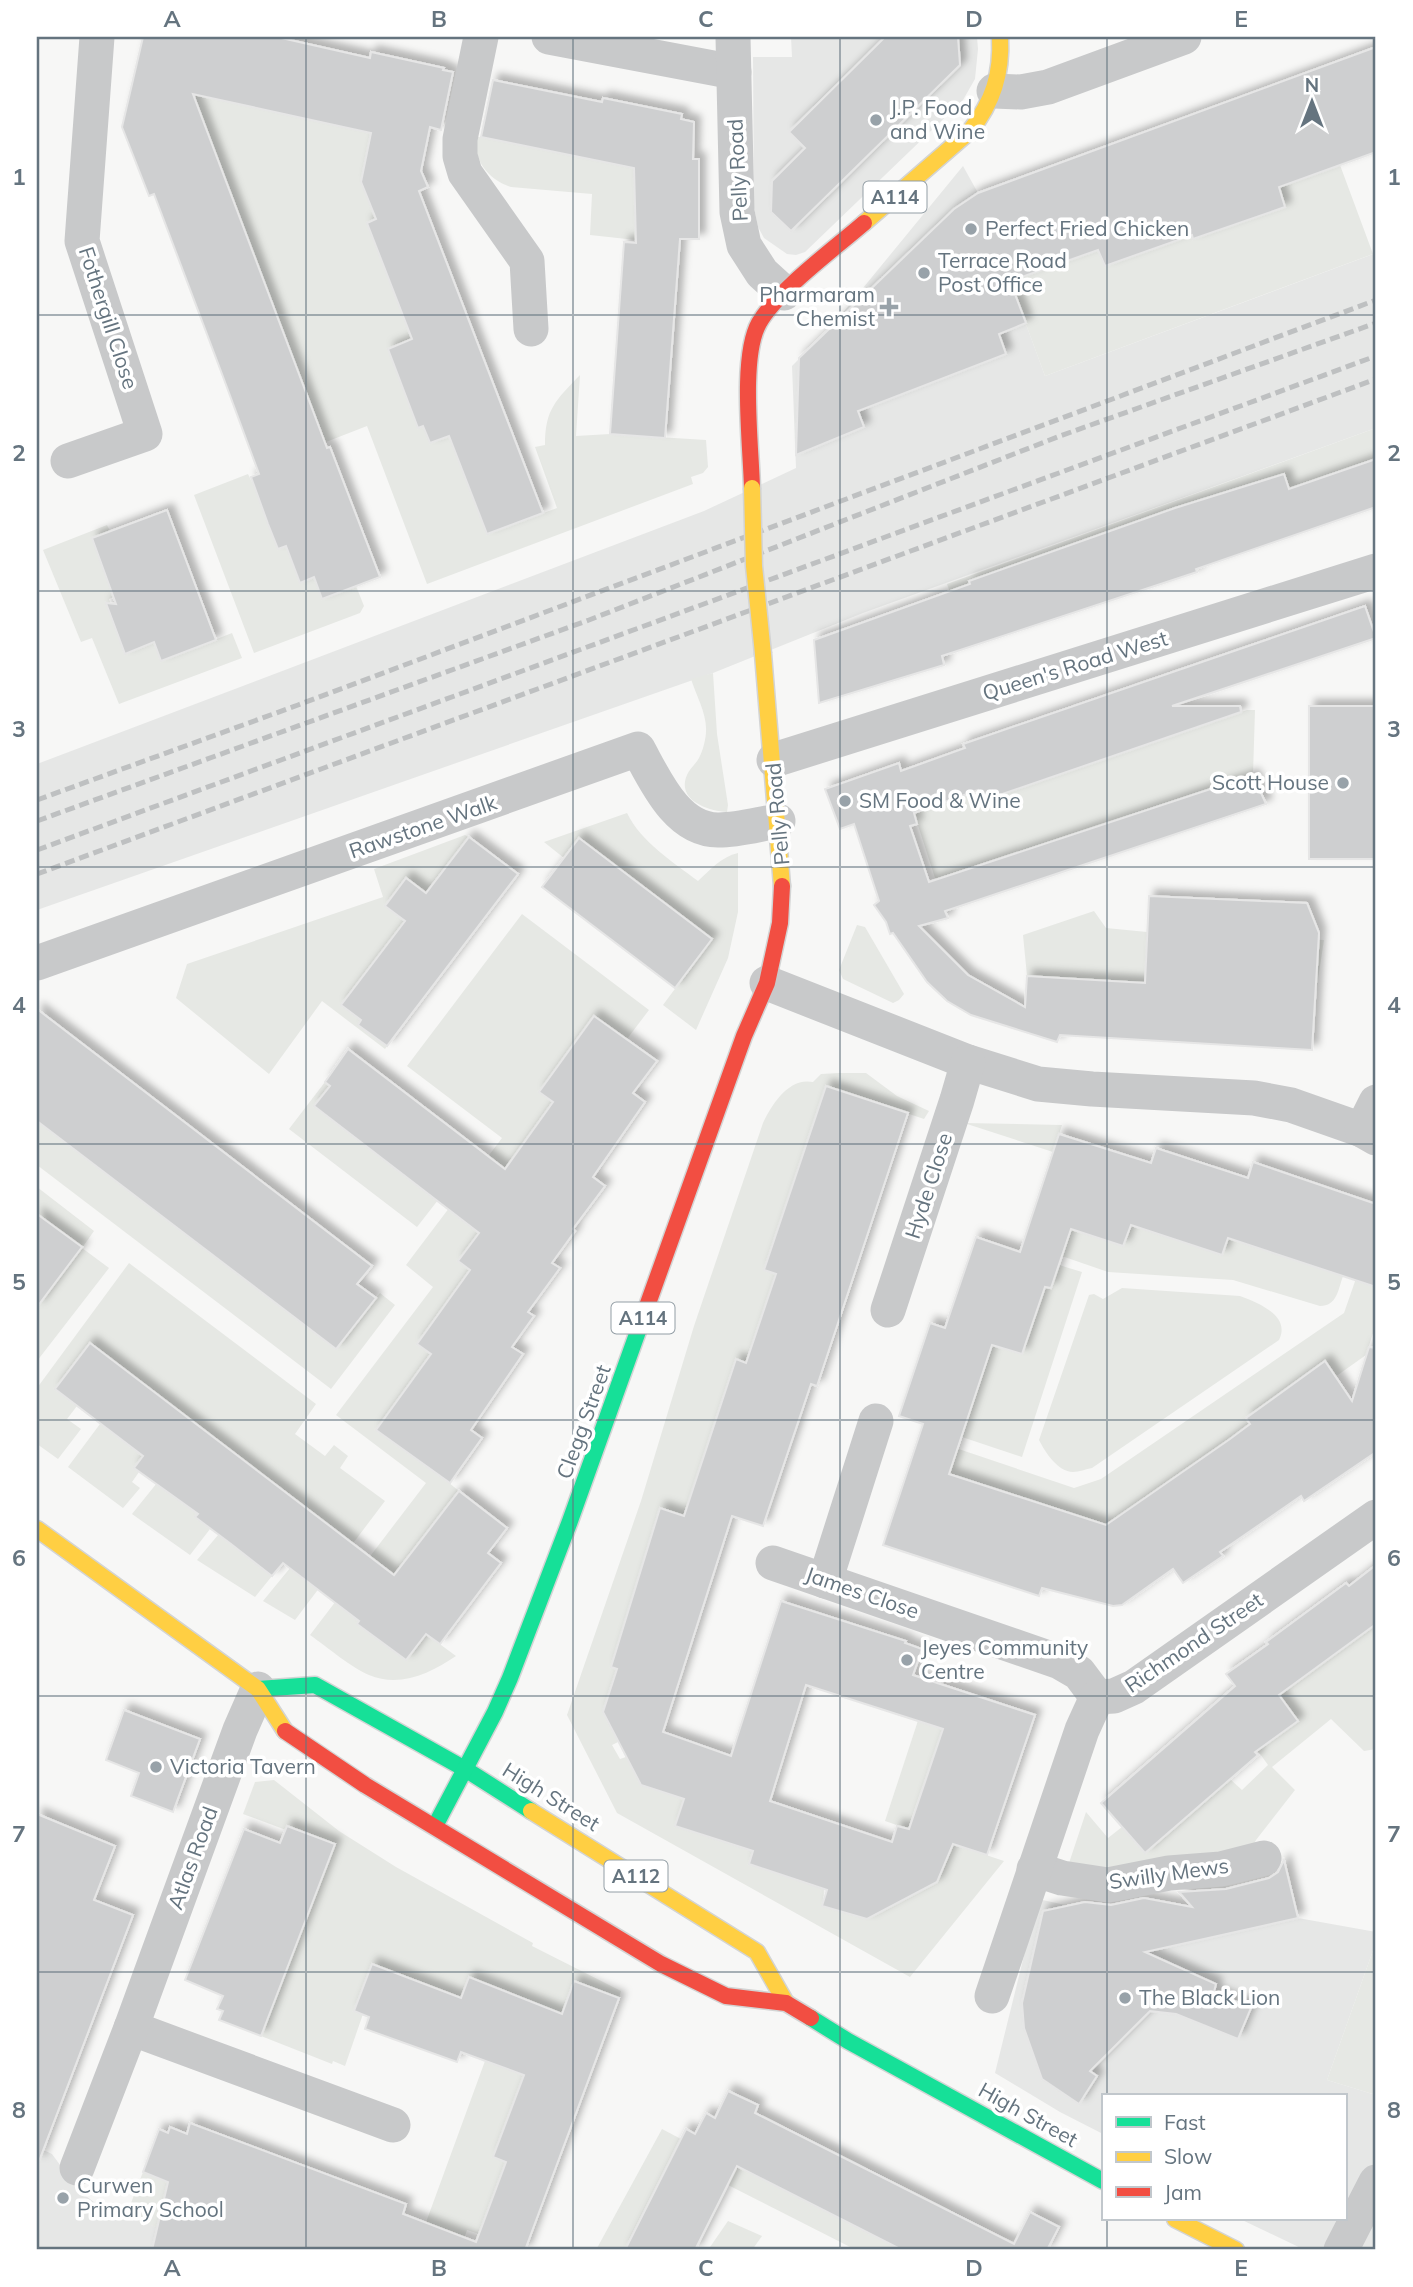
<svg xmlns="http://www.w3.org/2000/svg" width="1413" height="2287" viewBox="0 0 1413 2287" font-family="Mulish,sans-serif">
<defs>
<filter id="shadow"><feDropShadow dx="6" dy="-6" stdDeviation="3.5" flood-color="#0004"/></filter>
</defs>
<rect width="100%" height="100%" fill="#f7f7f6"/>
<!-- built -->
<g fill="#e6e7e6">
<polygon points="791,37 977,37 978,49 975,79 963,100 805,252 796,255 787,254 764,238 758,227 754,208 753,57 792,57"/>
<polygon points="963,166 978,193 1045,376 1376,253 1376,428 863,613 713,673 37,910 37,764 704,511 796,468 792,366 831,327"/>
<polygon points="1038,1899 1111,1915 1254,1928 1298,1918 1376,1932 1376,1942 1327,2080 1376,2095 1376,2250 1305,2250 1240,2219 1345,2219 1345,2096 1103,2096 1103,2134 1060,2112 995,2073"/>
<polygon points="37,2147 52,2154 79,2191 98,2205 218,2250 37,2250"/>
</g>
<!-- green -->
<g fill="#e6e8e4">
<polygon points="1255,91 1288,183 1340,165 1373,254 1045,376 1010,281 1098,250 1105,266 1135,255 1172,179 1193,238 1256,179 1268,213 1285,207 1246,95"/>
<path d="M196,95l175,38 -10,49 58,9 4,10 -56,22 45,116 -24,10 8,21 25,45 -7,3 4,10 5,-2 7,17 19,-7 38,98 70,-26 -22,-61 10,-2c0,-36 11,-45 35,-70l-4,61 34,-2 96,6 2,27 -5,6 -12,4 2,7 -266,100 -60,-158 -108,42 -4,-4 67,-25 -132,-317z"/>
<path d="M474,136l161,32 1,72 -46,-5 2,-41 -81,-7c-24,-8 -36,-26 -37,-51z"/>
<polygon points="1376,428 1376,459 1289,490 1283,474 1256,483 1242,506 1236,489 1065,547 1070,563 1045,554 1001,570 1005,584 980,577 969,581 973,595 953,601 947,584"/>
<polygon points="248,474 255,488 276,479 300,540 301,583 314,577 323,599 356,586 364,606 360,613 254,653 194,495"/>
<polygon points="107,525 110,531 92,539 103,568 133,589 109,599 113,611 144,617 115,629 125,653 154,642 161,661 232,633 242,658 119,704 92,638 81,642 43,550"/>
<path d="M713,673l4,61 11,71 -1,7c-19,-1 -51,-12 -40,-37 2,-6 9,-11 12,-17 4,-7 7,-20 7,-27 1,-17 -10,-36 -15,-52z"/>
<polygon points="1247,710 1255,710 1253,775 983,864 993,895 946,912 914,813 979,792 982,801"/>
<path d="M627,813c14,29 46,49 71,68 13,-12 23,-24 40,-28v59l-10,46 -32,72 -33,-25 49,-66 -133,-101 -15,20 -20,-16z"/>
<polygon points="465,835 469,837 426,893 406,878 385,905 405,921 341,1004 361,1020 358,1025 369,1034 373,1029 390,1042 385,1049 322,1001 269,1074 176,998 187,964 383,897 374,869"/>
<polygon points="1094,911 1106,928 1147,932 1324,940 1316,992 1027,976 1023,935"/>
<path d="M522,914l127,96 -22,29 -33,-23 -55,76 14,10 -54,74 13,10 -54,75 12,9 -53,74 14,10 7,120 21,17 -102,133 49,36 20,-26 30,22c-25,17 -56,32 -87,19 -17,-7 -42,-28 -59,-40l116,-152 -90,-68 97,-128 -27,-22 96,-127 -95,-72z"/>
<polygon points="857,925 865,927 904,994 899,1000 893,1003 843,979 839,970"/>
<path d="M839,1073h27l31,23 32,15 -5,8 -98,-33 -61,184 11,4 -30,89 -10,-3 -52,156 -24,-8 -49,158 6,3 -14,43 15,30 -6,3 8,14 6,-2 15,28 43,14 -8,27 77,25 -4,13 75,25 -1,17 44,13 70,-37 16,-38 51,17 -94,116 -293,-164 -50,-98 74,-214 53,-175 69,-203c9,-19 26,-46 50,-41l8,-8z"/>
<polygon points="325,1082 330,1086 315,1106 438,1200 417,1227 289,1129"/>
<polygon points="37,1121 336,1349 380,1293 395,1305 331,1389 37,1165"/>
<polygon points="964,1123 1062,1125 1053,1152"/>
<polygon points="37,1187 94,1231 82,1248 109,1268 37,1361 37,1307 82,1248 37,1214"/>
<path d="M1032,1216l91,30 8,-21 91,30 6,-17 115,38c-5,14 -6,30 -23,30l-87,-26 -125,-8 -84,-29z"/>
<polygon points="1376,1221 1376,1324 1366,1355 1335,1377 1324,1362 1246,1417 1251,1425 1105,1526 911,1463 920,1436 1074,1488 1101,1479 1344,1313"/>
<polygon points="129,1263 316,1404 295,1434 325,1456 334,1445 348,1456 340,1468 385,1501 295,1620 263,1601 290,1568 310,1584 346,1538 90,1343 55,1389 77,1406 67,1419 81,1429 58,1459 37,1444 37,1388"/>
<polygon points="1059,1265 1082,1272 1022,1457 962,1437 992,1345 1022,1354 1045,1286 1051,1288"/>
<path d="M1122,1288l118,8c19,7 51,20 39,44l-187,128c-6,1 -13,4 -19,4 -15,0 -28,-20 -34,-32l50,-145 5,-1 9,5z"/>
<polygon points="100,1424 143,1456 134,1467 139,1472 132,1482 140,1488 123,1508 68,1467"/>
<polygon points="165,1473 205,1504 195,1517 210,1529 190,1555 132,1514"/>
<polygon points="229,1522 258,1565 272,1576 255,1597 197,1560"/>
<polygon points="1376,1602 1376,1749 1364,1751 1331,1719 1272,1767 1295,1790 1256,1840 1253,1846 1107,1875 1068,1866 1086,1812 1108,1838 1122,1827 1144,1852 1230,1779 1242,1790 1268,1765 1258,1751 1298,1721 1279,1694 1376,1624 1365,1608"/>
<polygon points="931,1681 956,1690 908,1829 885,1821"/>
<polygon points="274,1780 339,1831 396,1867 533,1943 532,1946 621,1991 619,1998 574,1981 520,2126 506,2121 493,2157 506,2162 479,2234 467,2230 460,2250 405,2250 416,2222 425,2225 485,2061 469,1978 461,1998 372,1964 354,2010 363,2014 345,2066 333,2061 332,2064 261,2036 335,1844 288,1826 286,1830 243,1814 255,1782"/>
<polygon points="1376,1942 1376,2095 1327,2080"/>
<polygon points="662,2129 681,2139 625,2250 596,2250"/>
<polygon points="737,2166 902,2250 856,2250 728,2185"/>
<polygon points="143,2172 350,2250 218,2250 126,2216"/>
<polygon points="728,2221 762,2236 752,2250 708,2250"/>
</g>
<!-- building -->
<g fill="#cecfd0" stroke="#e6e6e6" stroke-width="2" fill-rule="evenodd" filter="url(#shadow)">
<polygon points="143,37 277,37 370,58 371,52 444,68 443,70 453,72 441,130 430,127 421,171 428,187 419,191 543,513 487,534 449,436 430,443 423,426 418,428 388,349 412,339 367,223 376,219 361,182 371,133 193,94 327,448 330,447 380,577 322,599 314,577 300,583 286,546 278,549 268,524 251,477 259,474 222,374 154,194 149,196 122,127"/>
<polygon points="885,37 958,37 960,65 791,231 771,212 772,181 805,148 789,132"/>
<polygon points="1376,47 1376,152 1279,187 1285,207 1193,239 1192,235 1105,266 1098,250 1010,281 1026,323 999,334 1006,354 858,411 864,427 796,455 799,358 954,209 978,193"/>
<polygon points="493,80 602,102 603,98 682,114 681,119 694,122 693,159 699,159 699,239 680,239 665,438 610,434 624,242 636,243 634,168 481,137"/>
<polygon points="1376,459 1376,507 1196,569 1197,572 942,656 944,665 819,703 814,640 970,584 969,581 1175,508 1284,474 1289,489"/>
<polygon points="167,510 216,640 161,661 154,642 125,654 106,603 116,604 92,538"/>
<polygon points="1365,606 1376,638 1172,706 1240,706 1241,712 982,801 978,790 914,813 917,824 910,826 929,882 1253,775 1266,804 945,911 948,918 919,926 968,975 1025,1007 1027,976 1145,983 1149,896 1307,903 1319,933 1312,1050 1060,1035 1057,1042 971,1015 947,1001 927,982 893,933 890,934 886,922 874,905 879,901 854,824 840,829 825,789 899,763 901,771 965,748 963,744"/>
<rect x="1309" y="706" width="67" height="153"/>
<polygon points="469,837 518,874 387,1046 358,1025 361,1020 341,1005 405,921 385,906 406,878 426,893"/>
<polygon points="579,838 712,939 675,988 542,887"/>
<polygon points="37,1009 372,1266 357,1284 376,1298 336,1349 37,1121"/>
<polygon points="594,1016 657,1061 633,1093 645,1102 593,1177 605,1186 573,1229 575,1231 552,1263 560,1268 528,1312 534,1316 512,1347 523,1354 471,1430 482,1438 450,1483 376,1430 431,1354 417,1344 470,1270 458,1261 479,1233 314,1106 330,1086 325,1082 348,1049 505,1169 553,1102 539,1092"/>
<path d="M826,1086l82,27 -91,273 -6,-2 -48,142 -31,-10 -69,216 68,24 50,-155 125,40 -1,2 17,6 -9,26 122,40 -48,140 -34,-11 -16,38 -70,37 -45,-13 5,-16 -78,-26 4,-13 -78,-25 9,-27 -43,-14 -38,-73 14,-43 -6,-2 49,-159 24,8 52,-157 10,4 30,-89 -12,-4zM806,1685l137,44 -34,100 -12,-3 -5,16 -122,-41z"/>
<polygon points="1059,1134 1151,1163 1156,1148 1248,1178 1253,1162 1376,1204 1376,1287 1228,1238 1222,1255 1131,1225 1123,1246 1071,1229 1051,1288 1045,1287 1022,1354 992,1345 949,1474 1106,1525 1230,1439 1250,1424 1246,1418 1325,1361 1352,1401 1369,1347 1376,1348 1376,1452 1304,1501 1301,1496 1220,1552 1223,1556 1183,1583 1173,1569 1122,1605 1113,1606 1042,1588 1039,1596 883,1545 923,1424 899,1416 930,1323 945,1328 976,1237 1020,1252"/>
<polygon points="37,1214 82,1247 37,1307"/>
<polygon points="90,1343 394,1575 459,1491 507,1528 488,1553 501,1563 440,1644 426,1634 406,1660 357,1624 359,1621 283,1563 272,1576 231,1544 195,1517 198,1514 134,1468 143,1456 55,1389"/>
<polygon points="1376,1565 1376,1624 1279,1695 1298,1721 1255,1752 1258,1755 1145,1853 1101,1803 1235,1686 1226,1674 1268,1644 1266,1642 1346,1583 1349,1586"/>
<polygon points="124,1710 200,1739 173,1812 131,1796 139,1773 106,1760"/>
<polygon points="37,1814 115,1846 94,1900 133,1915 39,2161 37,2161"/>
<polygon points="287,1826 335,1844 261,2036 219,2020 223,2011 217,2009 223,1996 185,1980 244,1829 280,1843"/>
<polygon points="1284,1860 1298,1918 1145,1952 1216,1984 1214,1992 1251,2008 1238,2039 1176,2014 1150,2011 1090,2071 1097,2076 1079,2104 1042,2079 1024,2028 1022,2003 1043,1911 1085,1902 1111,1905 1144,1898 1192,1907 1179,1892 1226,1889 1269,1878 1278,1872"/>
<polygon points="372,1964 461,1998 469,1977 562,2014 574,1981 619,1998 525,2250 152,2250 168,2182 143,2172 159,2129 168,2133 170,2127 187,2134 190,2123 406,2204 403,2214 476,2242 506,2162 493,2157 524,2075 461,2052 457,2062 365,2029 369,2017 354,2011"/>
<polygon points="728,2091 758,2105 755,2113 1014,2244 1030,2212 1059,2227 1047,2250 902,2250 737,2166 695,2250 625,2250 686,2129 695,2134 706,2113 715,2118"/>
</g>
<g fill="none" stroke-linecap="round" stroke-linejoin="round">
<defs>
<g id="fast">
<polyline points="258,1689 315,1685 465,1769 531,1811"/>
<polyline points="435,1826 495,1712 510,1678 570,1521 646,1309"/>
<polyline points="811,2018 848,2041 1103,2181"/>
</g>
<g id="slow">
<path d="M864,223l106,-92c23,-29 32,-57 30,-94"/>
<polyline points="763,654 782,886"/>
<polyline points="37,1529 258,1689 285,1731"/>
<polyline points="531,1811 757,1952 786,2003"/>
<polyline points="1175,2219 1236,2250"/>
</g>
<g id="jam">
<path d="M752,488c-1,-42 -12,-131 7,-165 19,-33 75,-74 105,-100"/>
<polyline points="646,1309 744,1036 767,983 780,923 782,886"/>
<polyline points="285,1731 365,1785 661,1964 726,1996 786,2003 811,2018"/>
</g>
</defs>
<!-- fast casing -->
<use href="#fast" stroke="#d3d4d4" stroke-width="19"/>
<!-- slow casing -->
<use href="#slow" stroke="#d3d4d4" stroke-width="19"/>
<!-- jam casing -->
<use href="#jam" stroke="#d3d4d4" stroke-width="19"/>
<!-- street -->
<g stroke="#c8c9ca" stroke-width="35">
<polyline points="481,37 460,139 460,156 465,173 527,261 531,329"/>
<polyline points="549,37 734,72"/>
<polyline points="733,37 737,212 744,245 762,273 784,293"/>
<polyline points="994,91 1021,92 1048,87 1184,37"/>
<polyline points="68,461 145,434 82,241 97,37"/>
<polyline points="774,760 1376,571"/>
<path d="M37,963l601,-214c17,31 39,82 81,81 19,0 40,-6 59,-9"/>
<polyline points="767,983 968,1062 1038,1084 1092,1089 1254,1098 1291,1105 1362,1130 1376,1138"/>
<polyline points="1362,1130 1376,1102"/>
<polyline points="888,1310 957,1100 968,1062"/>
<polyline points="773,1563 1060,1662 1079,1673 1097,1697"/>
<polyline points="825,1581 876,1421"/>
<polyline points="1034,1869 1062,1878 1108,1885 1169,1873 1221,1869 1264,1858"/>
<polyline points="992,1996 1082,1730 1097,1697 1114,1696 1134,1687 1376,1517"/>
<polyline points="131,2028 393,2125"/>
<polyline points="77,2168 131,2028 240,1730 258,1689"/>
<polyline points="1341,2250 1376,2182"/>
</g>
<!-- fast -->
<use href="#fast" stroke="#16e098" stroke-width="16"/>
<!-- slow -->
<use href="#slow" stroke="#ffcf43" stroke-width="16"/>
<!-- jam -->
<use href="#jam" stroke="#f24e42" stroke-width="16"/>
<!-- rail -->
<g stroke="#bec0c1" stroke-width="5" stroke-dasharray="10 5" stroke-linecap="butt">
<polyline points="37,800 298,705 1376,300"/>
<polyline points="37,821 589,620 1060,436 1376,323"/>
<polyline points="37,850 1376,356"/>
<polyline points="37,874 1376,379"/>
</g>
<defs>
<polyline id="slow-bridge" points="752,488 754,566 763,654"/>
</defs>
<!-- slow-bridge casing -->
<use href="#slow-bridge" stroke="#d3d4d4" stroke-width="19" stroke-linecap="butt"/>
<!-- slow-bridge -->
<use href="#slow-bridge" stroke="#ffcf43" stroke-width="16"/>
</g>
<!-- grid -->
<path fill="none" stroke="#65747f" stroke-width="2" stroke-opacity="0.55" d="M306,37v2213M573,37v2213M840,37v2213M1107,37v2059M37,315h1339M37,591h1339M37,867h1339M37,1144h1339M37,1420h1339M37,1696h1339M37,1972h1339M1107,2219v31"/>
<!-- markers -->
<g fill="#98a2a9" stroke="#fff" stroke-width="2.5">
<circle cx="876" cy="120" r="7"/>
<circle cx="971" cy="229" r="7"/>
<circle cx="924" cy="273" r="7"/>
<path d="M885.5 296.5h7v7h7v7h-7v7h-7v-7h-7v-7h7z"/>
<circle cx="1343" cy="783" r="7"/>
<circle cx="845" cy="801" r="7"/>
<circle cx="907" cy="1660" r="7"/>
<circle cx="156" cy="1767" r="7"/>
<circle cx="1125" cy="1998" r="7"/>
<circle cx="63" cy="2198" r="7"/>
</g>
<g text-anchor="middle" stroke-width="7" stroke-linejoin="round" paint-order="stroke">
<!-- shield labels -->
<g fill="#fff" stroke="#939ea5" stroke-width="2">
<rect x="863.5" y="181.5" width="63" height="31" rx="5"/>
<rect x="611.5" y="1302.5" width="63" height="31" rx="5"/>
<rect x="604.5" y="1860.5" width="63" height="31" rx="5"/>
</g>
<g font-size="19" font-weight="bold" fill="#65747f">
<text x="895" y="204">A114</text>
<text x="643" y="1325">A114</text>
<text x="636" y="1883">A112</text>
</g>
<!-- poi labels -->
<g font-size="21" fill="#65747f" stroke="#fff" text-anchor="start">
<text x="890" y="115">J.P. Food<tspan x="890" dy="24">and Wine</tspan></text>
<text x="985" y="236">Perfect Fried Chicken</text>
<text x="938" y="268">Terrace Road<tspan x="938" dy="24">Post Office</tspan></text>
<text x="875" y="302" text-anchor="end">Pharmaram<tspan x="875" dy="24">Chemist</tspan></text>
<text x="1329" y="790" text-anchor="end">Scott House</text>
<text x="859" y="808">SM Food &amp; Wine</text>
<text x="921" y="1655">Jeyes Community<tspan x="921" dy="24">Centre</tspan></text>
<text x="170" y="1774">Victoria Tavern</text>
<text x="1139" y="2005">The Black Lion</text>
<text x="77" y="2193">Curwen<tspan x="77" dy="24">Primary School</tspan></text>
</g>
<!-- street labels -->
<g font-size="21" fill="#65747f" stroke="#fff">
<text transform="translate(738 170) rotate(-93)" y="7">Pelly Road</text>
<text transform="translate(108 318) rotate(72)" y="7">Fothergill Close</text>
<text transform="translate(1075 666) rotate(-17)" y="7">Queen's Road West</text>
<text transform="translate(778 814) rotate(-95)" y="7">Pelly Road</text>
<text transform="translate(423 827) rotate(-19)" y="7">Rawstone Walk</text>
<text transform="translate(929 1186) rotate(-72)" y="7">Hyde Close</text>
<text transform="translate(584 1422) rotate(-70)" y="7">Clegg Street</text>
<text transform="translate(862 1593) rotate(19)" y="7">James Close</text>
<text transform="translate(1194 1643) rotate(-34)" y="7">Richmond Street</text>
<text transform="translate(551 1797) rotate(32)" y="7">High Street</text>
<text transform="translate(193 1858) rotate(-70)" y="7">Atlas Road</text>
<text transform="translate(1169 1874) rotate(-8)" y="7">Swilly Mews</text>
<text transform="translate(1028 2115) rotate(29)" y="7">High Street</text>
</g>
</g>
<!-- border -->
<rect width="1413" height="2287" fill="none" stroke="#ffffff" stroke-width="77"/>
<!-- legend -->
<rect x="1102" y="2094" width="245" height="126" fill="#ffffff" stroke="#c1c7cc" stroke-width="2"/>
<rect x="1116" y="2117" width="35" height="10" fill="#16e098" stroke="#c1c7cc" stroke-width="2"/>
<text x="1164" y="2130" font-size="21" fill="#65747f">Fast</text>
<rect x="1116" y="2152" width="35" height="10" fill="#ffcf43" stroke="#c1c7cc" stroke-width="2"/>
<text x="1164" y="2164" font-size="21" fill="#65747f">Slow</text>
<rect x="1116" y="2187" width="35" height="10" fill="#f24e42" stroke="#c1c7cc" stroke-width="2"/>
<text x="1164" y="2200" font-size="21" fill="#65747f">Jam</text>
<!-- north arrow -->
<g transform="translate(1312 102)" stroke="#ffffff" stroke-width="5" paint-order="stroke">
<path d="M0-5L12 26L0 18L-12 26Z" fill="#65747f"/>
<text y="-10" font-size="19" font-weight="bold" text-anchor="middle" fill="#65747f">N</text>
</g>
<rect x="38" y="38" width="1336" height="2210" fill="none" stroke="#65747f" stroke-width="2.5"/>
<g font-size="23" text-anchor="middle" font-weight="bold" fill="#65747f">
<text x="172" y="27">A</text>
<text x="439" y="27">B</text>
<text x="706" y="27">C</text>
<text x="974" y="27">D</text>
<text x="1241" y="27">E</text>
<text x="19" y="185">1</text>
<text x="1394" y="185">1</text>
<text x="19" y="461">2</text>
<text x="1394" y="461">2</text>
<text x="19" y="737">3</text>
<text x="1394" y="737">3</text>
<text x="19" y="1013">4</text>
<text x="1394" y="1013">4</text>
<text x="19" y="1290">5</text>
<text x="1394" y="1290">5</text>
<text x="19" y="1566">6</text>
<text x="1394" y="1566">6</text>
<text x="19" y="1842">7</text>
<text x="1394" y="1842">7</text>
<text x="19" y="2118">8</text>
<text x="1394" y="2118">8</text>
<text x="172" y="2276">A</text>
<text x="439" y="2276">B</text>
<text x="706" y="2276">C</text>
<text x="974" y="2276">D</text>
<text x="1241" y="2276">E</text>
</g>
</svg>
